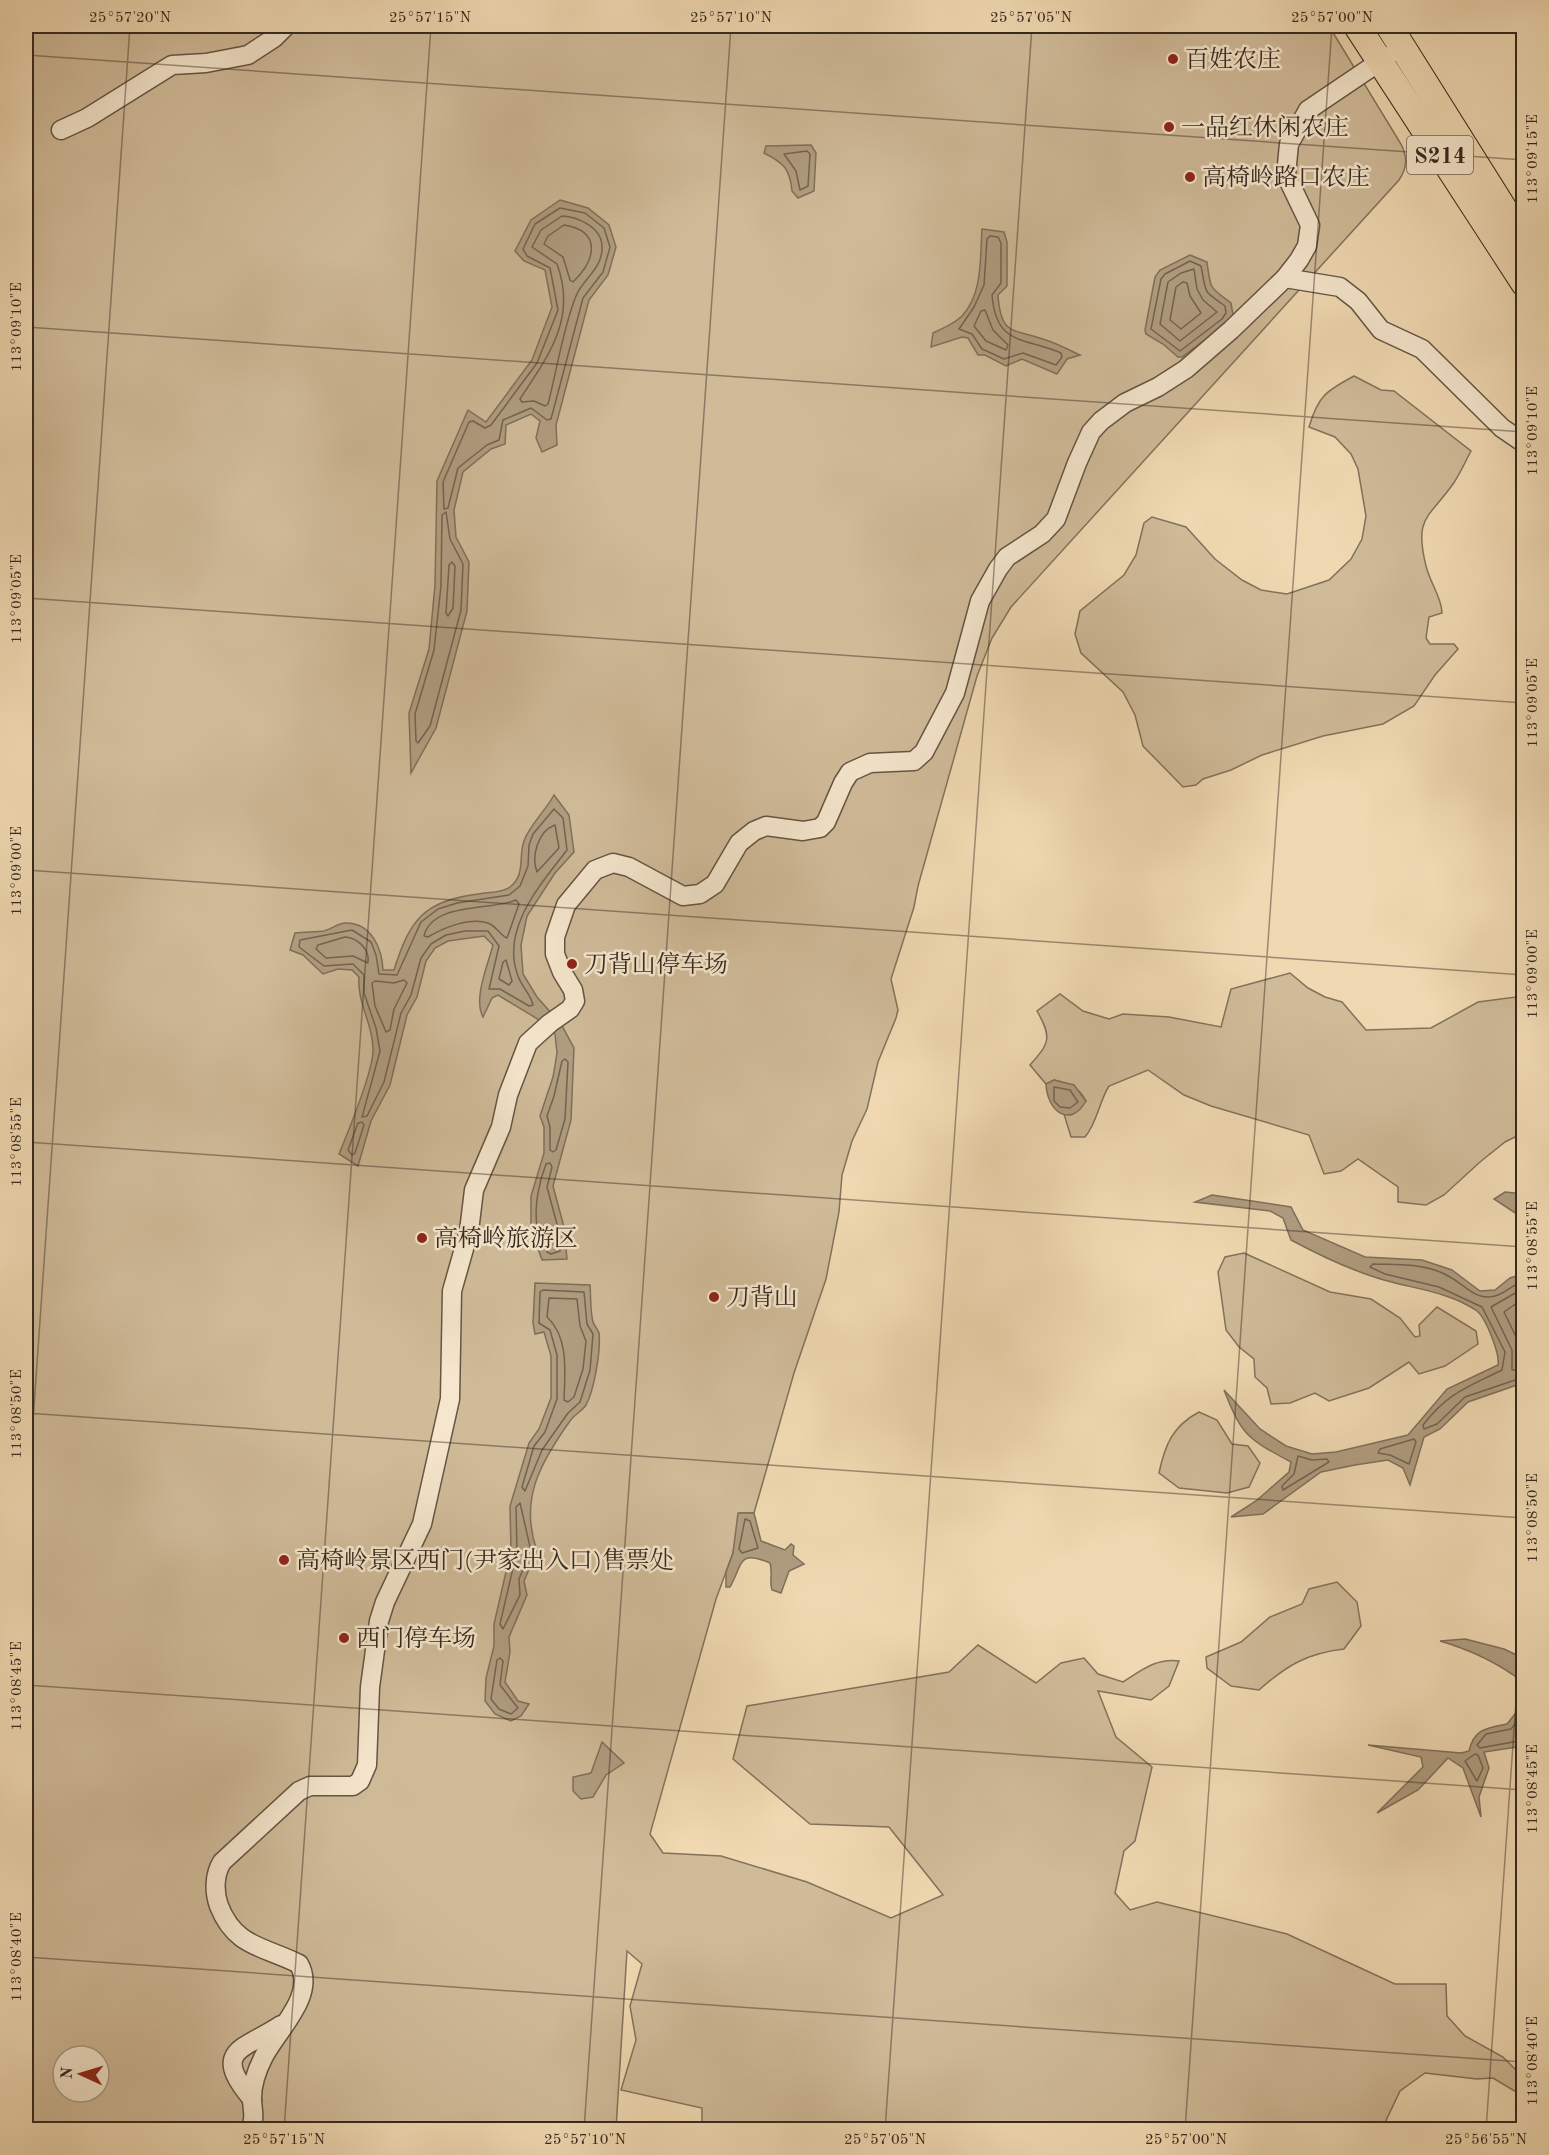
<svg xmlns="http://www.w3.org/2000/svg" width="1549" height="2155" viewBox="0 0 1549 2155" font-family="'Old Standard TT','Noto Serif SC',serif">
<rect width="100%" height="100%" fill="#f0d9b2"/>
<filter id="stains"><feTurbulence type="fractalNoise" baseFrequency=".00333" numOctaves="4"/><feColorMatrix values="0 0 0 0 .2 0 0 0 0 .09 0 0 0 0 .02 0 0 0 .5 -.17"/></filter>
<radialGradient id="worn" r=".72"><stop offset=".6" stop-color="#630" stop-opacity="0"/><stop offset="1" stop-color="#630" stop-opacity=".3"/></radialGradient>
<!-- green -->
<g fill="#d0bb99" stroke="#82725c" stroke-width="1.5" fill-rule="evenodd">
<path d="M26,26h1303l72,118c7,14 6,24 -2,36l-388,427 -19,31 -15,38 -59,210 -4,21 -23,72 7,31 -2,8 -18,44 -11,47 -15,32 -10,34 -3,37 -13,67 -32,94 -40,140h-14l-7,40 -17,46 -66,235 13,19 58,3 86,26 84,36 52,-23 -54,-68 -79,-3 -77,-65 14,-53 202,-34 29,-27 58,38 25,-20 23,-5 14,16 25,8c19,-12 33,-24 56,-21l-10,25 -18,14 -53,-9 18,46 36,30 -17,74 -11,10 -9,42 15,17 27,-8 130,32 108,50h51l1,32 18,20 38,21 20,20v52l-4,-2 3,-19 -4,-15 -25,-15 -16,1 -52,-6 -25,18 -18,38h-680v-21l-81,-18 15,-50 -6,-34 12,-42 -15,-13 -11,178h-590zM63,2056h36v36h-36z"/>
<path d="M1354,376l27,14 13,1 77,60c-6,11 -11,23 -18,33 -25,35 -39,33 -27,82 4,17 16,32 16,47l-13,4 -3,21 4,6h24l4,5 -23,26 -21,31 -31,18 -60,12 -61,19 -31,15 -28,9 -7,6 -13,2 -40,-41 -8,-31 -12,-23 -42,-39 -6,-19 5,-23 44,-36 12,-20 8,-32 8,-6 34,10 29,32 27,21 19,10 26,4 42,-14 22,-21 11,-20 4,-23 -8,-47 -7,-15 -16,-17 -26,-10c9,-31 17,-36 45,-51z"/>
<path d="M1290,973l18,15 17,9 17,5 24,28 65,-2 47,-26 45,-6v137l-18,9 -25,20 -36,33 -18,10 -28,-3v-15l-40,-28 -17,12 -17,3 -15,-39 -98,-29 -27,-11 -36,-25 -39,16c-10,16 -12,37 -24,51h-14l-7,-23h6l16,-13c-8,-15 -16,-17 -32,-21l-8,4 -16,-19c20,-22 22,-28 7,-54l23,-17 23,17 26,8 14,-5 46,3 52,10 10,-38z"/>
<polygon points="1244,1253 1330,1292 1371,1299 1400,1318 1415,1337 1420,1336 1419,1325 1437,1307 1476,1331 1478,1344 1445,1366 1419,1374 1409,1362 1369,1388 1329,1401 1315,1393 1290,1403 1271,1404 1267,1388 1255,1377 1254,1359 1239,1347 1226,1330 1218,1272 1225,1257"/>
<path d="M1199,1412l18,8 15,24 16,2 12,17 -11,24 -22,6 -48,-5 -20,-15c6,-29 14,-47 40,-61z"/>
<path d="M1337,1582l20,20 4,24 -17,23c-37,4 -58,17 -85,41l-28,-4 -24,-18 -1,-11 35,-15 29,-25 32,-13 7,-15z"/>
</g>
<!-- water -->
<g fill="#b09d80" stroke="#7f6f59" stroke-width="1.5">
<path d="M811,145l5,8 -2,38 -16,7 -6,-7c-2,-22 -8,-28 -28,-38l2,-7z"/>
<polygon points="560,200 588,208 609,225 616,247 608,275 589,300 556,425 557,445 542,452 536,438 540,421 531,414 506,425 505,444 491,449 463,472 454,510 456,537 469,562 467,611 436,728 411,773 409,713 429,649 435,585 437,481 468,410 486,422 532,360 552,307 545,270 524,261 515,251 531,220"/>
<path d="M982,229l22,3 3,10v44l-9,9c3,43 16,33 48,45 12,4 23,10 34,15l-13,4 -10,15 -35,-15 -16,7 -21,-11h-7l-10,-17 -6,-1 -31,10 2,-14c10,-5 21,-9 29,-17 21,-22 18,-59 20,-87z"/>
<path d="M1190,255l17,7c4,29 2,24 24,41l2,12 -6,8 -45,34h-4l-15,-13 -17,-10 -1,-4 10,-53 5,-7z"/>
<path d="M554,795l15,20 5,37 -19,21 -28,43 -6,29 2,29 14,23 24,27 13,24 -3,72 -18,66 11,41 3,32 -25,1 -11,-32v-32l13,-43v-26l-4,-11 13,-39 4,-24 -2,-19 -19,-16 -38,-23 -6,3 -9,19c-10,-19 5,-52 10,-72l-9,-9 -36,5 -13,7 -9,13 -9,36 -10,18 -17,70 -19,36 -13,45 -19,-12c9,-22 35,-84 34,-105 0,-26 -16,-45 -14,-72l-7,-7 -14,-1 -15,5 -20,-19 -13,-5 5,-17c10,-1 20,-1 29,-2 8,-2 14,-8 22,-8 26,0 36,26 37,47h11c16,-51 30,-69 84,-76 10,-2 24,-1 32,-7 16,-12 8,-30 14,-46 5,-15 22,-31 30,-46z"/>
<path d="M1054,1080l20,5 12,16c-16,28 -39,10 -40,-17z"/>
<polygon points="1505,1192 1523,1194 1523,1218 1494,1199"/>
<path d="M1212,1195l79,12 12,23 62,27 57,3 30,10 28,21 15,-1 15,-12 13,-4 1,50 -3,4 3,7 -1,48 -55,19 -28,27 -16,8 -14,48 -7,-17 -15,-8 -33,5 -34,7 -58,42 -32,3 25,-16 33,-29 2,-10c-43,-23 -49,-26 -67,-72l36,39 26,17 26,8 24,-2 72,-17 39,-46 51,-24c2,-11 -12,-47 -21,-54 -27,-19 -62,-22 -93,-31 -32,-9 -63,-24 -93,-40l-8,-22 -13,-7 -75,-9z"/>
<path d="M535,1283l55,2c1,12 0,25 3,37 1,4 5,7 6,11 2,17 -5,58 -13,72 -4,6 -12,10 -16,16 -30,42 -51,79 -33,130l-13,30 3,14 -18,42 1,15 -5,30 13,19 11,3 -8,12 -10,5 -16,-7 -10,-13 1,-23 8,-32v-22l17,-74 -1,-44 19,-63 10,-14 12,-31v-42l-7,-24 -9,2 -2,-11z"/>
<path d="M738,1513h16l7,28 24,9 6,-6 3,2 -1,9 11,9 -15,7 -8,22 -9,-3c-3,-8 1,-17 -2,-27 -32,-14 -27,1 -40,24h-4v-15l7,-19z"/>
<path d="M1465,1639l39,10 19,9v24c-26,-20 -52,-32 -83,-41z"/>
<path d="M1523,1704v42l-39,6 5,16 -10,29 2,20 -18,-49 -15,-10 -30,32 -41,23 46,-46 -2,-10 -53,-12 93,8 8,-2c5,-22 17,-23 38,-27z"/>
<polygon points="602,1742 624,1763 606,1775 593,1797 581,1799 573,1791 573,1777 591,1773"/>
</g>
<g fill="none" stroke-linecap="round" stroke-linejoin="round">
<!-- shore -->
<g stroke="#726350" stroke-width="1.5">
<polygon points="807,151 810,154 808,186 800,190 796,171 784,154"/>
<polygon points="560,208 585,213 604,228 610,247 603,272 583,298 551,419 547,420 531,408 503,420 499,440 487,445 458,468 448,508 444,509 443,482 469,422 473,421 485,428 491,425 537,363 558,310 550,268 527,256 523,249 535,224"/>
<path d="M562,216c16,1 40,11 40,31 1,21 -19,32 -26,49 -13,32 -19,74 -28,108l-3,2 -11,-5 -12,1 -2,-3c29,-44 57,-81 37,-135l-25,-17 9,-17z"/>
<path d="M564,225c38,6 32,35 9,57l-3,-2 -7,-23 -19,-13 4,-8z"/>
<path d="M990,236l8,1 3,6v40l-9,12c4,51 32,42 69,58l1,4 -6,8 -33,-12 -19,6 -22,-10 -10,-15 -13,-5 15,-22 10,-22 3,-46z"/>
<path d="M1190,261l11,5c6,28 0,23 24,40l1,7 -4,6 -42,32 -29,-22 10,-50 4,-5z"/>
<polygon points="1194,269 1197,289 1203,300 1217,312 1180,341 1160,324 1168,282 1181,273"/>
<polygon points="1183,282 1187,283 1190,296 1201,313 1181,329 1170,320 1176,287"/>
<polygon points="985,310 993,330 1008,345 1006,350 986,341 974,326 981,311"/>
<polygon points="446,512 450,539 463,564 461,610 430,726 418,743 416,741 415,714 434,650 441,586 442,515"/>
<polygon points="452,562 455,566 453,608 448,616 446,613 449,565"/>
<path d="M554,809l9,9 4,32c-26,34 -67,79 -49,126 4,11 13,19 15,29l-4,1 -29,-17h-11l10,-43 -11,-15h-23l-19,4 -15,9 -10,14 -10,37 -10,18 -17,69 -17,34 -5,1 18,-66 -4,-23 -12,-35v-18l-11,-11 -29,2 -25,-19 1,-7 52,-10 19,12 5,13 3,19 18,1 24,-53 17,-13 19,-6 52,-8 11,-9 8,-20 1,-21 4,-11z"/>
<path d="M555,825l4,23 -22,24c-6,-16 1,-41 18,-47z"/>
<path d="M516,900l3,4 -12,34c-7,-3 -11,-12 -19,-15 -19,-6 -45,5 -60,14l-4,-1c8,-34 67,-25 92,-36z"/>
<path d="M345,937c13,1 25,12 23,26l-15,-7 -27,2 -10,-9 2,-4z"/>
<polygon points="506,960 512,981 509,985 499,979 503,962"/>
<polygon points="404,980 407,983 394,1009 390,1030 386,1032 375,1006 372,983 375,981 394,983"/>
<polygon points="565,1059 568,1062 565,1119 556,1150 553,1152 550,1150 550,1127 547,1116 554,1096 562,1061"/>
<polygon points="1054,1087 1070,1090 1078,1102 1070,1108 1060,1107 1054,1101"/>
<polygon points="362,1122 364,1125 355,1153 352,1155 348,1150 358,1123"/>
<path d="M550,1163l2,4 -5,20 11,41 2,23 -9,3 -4,-2c-2,-9 -9,-18 -10,-26 -3,-20 2,-44 9,-62z"/>
<path d="M1524,1281c-11,3 -19,13 -29,15 -19,5 -29,-10 -45,-19 -22,-14 -51,-12 -77,-13l-3,3 15,7 54,13 43,20 23,45 -3,18c-34,17 -55,23 -79,55l1,4 13,-5 28,-27 59,-20"/>
<polyline points="1524,1288 1491,1307 1512,1350 1512,1370 1524,1370"/>
<polygon points="543,1290 584,1292 587,1324 593,1334 590,1370 580,1402 568,1413 542,1450 525,1491 522,1487 534,1446 545,1432 557,1399 557,1355 550,1330 539,1323 540,1292"/>
<path d="M549,1298l28,1 3,27 6,15 -3,28 -9,28 -6,5 -4,-2c1,-28 5,-63 -17,-83z"/>
<polyline points="1524,1298 1504,1312 1520,1345 1524,1361"/>
<polygon points="1414,1439 1416,1442 1409,1464 1390,1455 1378,1453 1380,1449"/>
<polygon points="1298,1456 1312,1460 1327,1459 1329,1462 1283,1490 1282,1486 1294,1474"/>
<polygon points="520,1503 531,1551 519,1579 520,1595 503,1629 500,1624 517,1551 516,1507"/>
<polygon points="745,1519 750,1521 758,1548 742,1553 739,1549"/>
<polygon points="500,1658 503,1661 500,1685 518,1708 511,1714 499,1709 491,1699 497,1660"/>
<polyline points="1524,1714 1511,1729 1486,1734 1477,1745 1480,1748 1524,1740"/>
<polygon points="1475,1754 1478,1755 1483,1768 1477,1781 1465,1761"/>
</g>
<defs>
<g id="minor">
<polyline points="61,130 87,118 172,65 206,63 248,55 274,38 286,26"/>
<polyline points="1285,278 1340,287 1358,301 1381,330 1422,349 1502,428 1524,443"/>
<path d="M252,2099c-42,-50 -8,-49 29,-74"/>
<path d="M250,2130c6,-13 2,-20 2,-32 0,-13 5,-28 11,-40 13,-27 54,-62 36,-94 -36,-18 -64,-17 -80,-58 -5,-14 -5,-31 3,-44l77,-71 11,-5h43l7,-5 7,-16 3,-78 9,-66 6,-19 37,-78 28,-125 2,-108 17,-60 5,-41 27,-63 7,-32 20,-52 22,-20 20,-14 5,-8 -2,-11 -11,-18 -7,-18v-17l11,-32 29,-35 18,-7 16,4 54,29 17,-2 15,-10 24,-41 15,-12 12,-5 37,5 17,-3 6,-6 17,-39 7,-11 20,-9 44,-2 10,-9 31,-59 25,-92 18,-32 9,-12 35,-23 14,-15 21,-56 14,-31 10,-11 24,-18 33,-16 28,-18 45,-39 54,-52 14,-18 8,-14 3,-21 -24,-50 3,-31 19,-34 80,-54"/>
</g>
<g id="highway">
<polyline points="1357,26 1524,283"/>
<polyline points="1389,26 1524,241"/>
</g>
</defs>
<!-- minor casing -->
<use href="#minor" stroke="#645544" stroke-width="21"/>
<!-- highway casing -->
<use href="#highway" stroke="#35291f" stroke-width="28"/>
<!-- minor -->
<use href="#minor" stroke="#f5e6cd" stroke-width="18"/>
<!-- highway -->
<use href="#highway" stroke="#f0d9b2" stroke-width="26"/>
</g>
<!-- ticks -->
<path fill="none" stroke="#35291f" stroke-width="1.5" stroke-opacity="0.45" d="M26,55l1498,105M26,327l1498,105M26,598l1498,105M26,870l1498,105M26,1142l1498,105M26,1413l1498,105M26,1522l104,-1496M26,1685l1498,105M26,1957l1498,105M284,2130l147,-2104M584,2130l147,-2104M885,2130l147,-2104M1185,2130l147,-2104M1486,2130l38,-543"/>
<!-- markers -->
<g fill="#8f2418" stroke="#f5e6cd" stroke-width="2">
<circle cx="1173" cy="59" r="6"/>
<circle cx="1169" cy="127" r="6"/>
<circle cx="1190" cy="177" r="6"/>
<circle cx="572" cy="964" r="6"/>
<circle cx="422" cy="1238" r="6"/>
<circle cx="714" cy="1297" r="6"/>
<circle cx="284" cy="1560" r="6"/>
<circle cx="344" cy="1638" r="6"/>
</g>
<g text-anchor="middle" stroke-width="5" stroke-linejoin="round" paint-order="stroke">
<!-- shield labels -->
<rect fill="#f5e6cd" stroke="#6f6253" stroke-width="1.5" x="1407" y="136" width="66" height="38" rx="4.5"/>
<g font-size="22" font-weight="bold" fill="#35291f">
<text x="1440" y="163">S214</text>
</g>
<!-- poi labels -->
<g font-size="24" fill="#35291f" stroke="#f5e6cd" text-anchor="start">
<text x="1185" y="67">百姓农庄</text>
<text x="1181" y="135">一品红休闲农庄</text>
<text x="1202" y="185">高椅岭路口农庄</text>
<text x="584" y="972">刀背山停车场</text>
<text x="434" y="1246">高椅岭旅游区</text>
<text x="726" y="1305">刀背山</text>
<text x="296" y="1568">高椅岭景区西门(尹家出入口)售票处</text>
<text x="356" y="1646">西门停车场</text>
</g>
</g>
<!-- margin -->
<rect width="1549" height="2155" fill="none" stroke="#f0d9b2" stroke-width="66"/>
<!-- north arrow -->
<g transform="translate(81 2074) rotate(274)"><circle r="28" fill="#f5e6cd" stroke="#a89a87" stroke-width="1.5"/>
<path d="M0-4.5L10 22L0 15L-10 22Z" fill="#8f2418"/>
<text y="-9" font-size="16" font-weight="bold" text-anchor="middle" fill="#35291f">N</text>
</g>
<rect x="33" y="33" width="1483" height="2089" fill="none" stroke="#35291f" stroke-width="2"/>
<g font-size="15" text-anchor="middle" fill="#35291f">
<text x="130" y="22">25°57'20"N</text>
<text x="430" y="22">25°57'15"N</text>
<text x="731" y="22">25°57'10"N</text>
<text x="1031" y="22">25°57'05"N</text>
<text x="1332" y="22">25°57'00"N</text>
<text transform="translate(1532 159) rotate(-90)" y="5">113°09'15"E</text>
<text transform="translate(16 327) rotate(-90)" y="5">113°09'10"E</text>
<text transform="translate(1532 431) rotate(-90)" y="5">113°09'10"E</text>
<text transform="translate(16 599) rotate(-90)" y="5">113°09'05"E</text>
<text transform="translate(1532 703) rotate(-90)" y="5">113°09'05"E</text>
<text transform="translate(16 871) rotate(-90)" y="5">113°09'00"E</text>
<text transform="translate(1532 974) rotate(-90)" y="5">113°09'00"E</text>
<text transform="translate(16 1142) rotate(-90)" y="5">113°08'55"E</text>
<text transform="translate(1532 1246) rotate(-90)" y="5">113°08'55"E</text>
<text transform="translate(16 1414) rotate(-90)" y="5">113°08'50"E</text>
<text transform="translate(1532 1518) rotate(-90)" y="5">113°08'50"E</text>
<text transform="translate(16 1686) rotate(-90)" y="5">113°08'45"E</text>
<text transform="translate(1532 1789) rotate(-90)" y="5">113°08'45"E</text>
<text transform="translate(16 1957) rotate(-90)" y="5">113°08'40"E</text>
<text transform="translate(1532 2061) rotate(-90)" y="5">113°08'40"E</text>
<text x="284" y="2144">25°57'15"N</text>
<text x="585" y="2144">25°57'10"N</text>
<text x="885" y="2144">25°57'05"N</text>
<text x="1186" y="2144">25°57'00"N</text>
<text x="1486" y="2144">25°56'55"N</text>
</g>
<rect width="100%" height="100%" filter="url(#stains)"/>
<rect width="100%" height="100%" fill="url(#worn)"/>
</svg>
